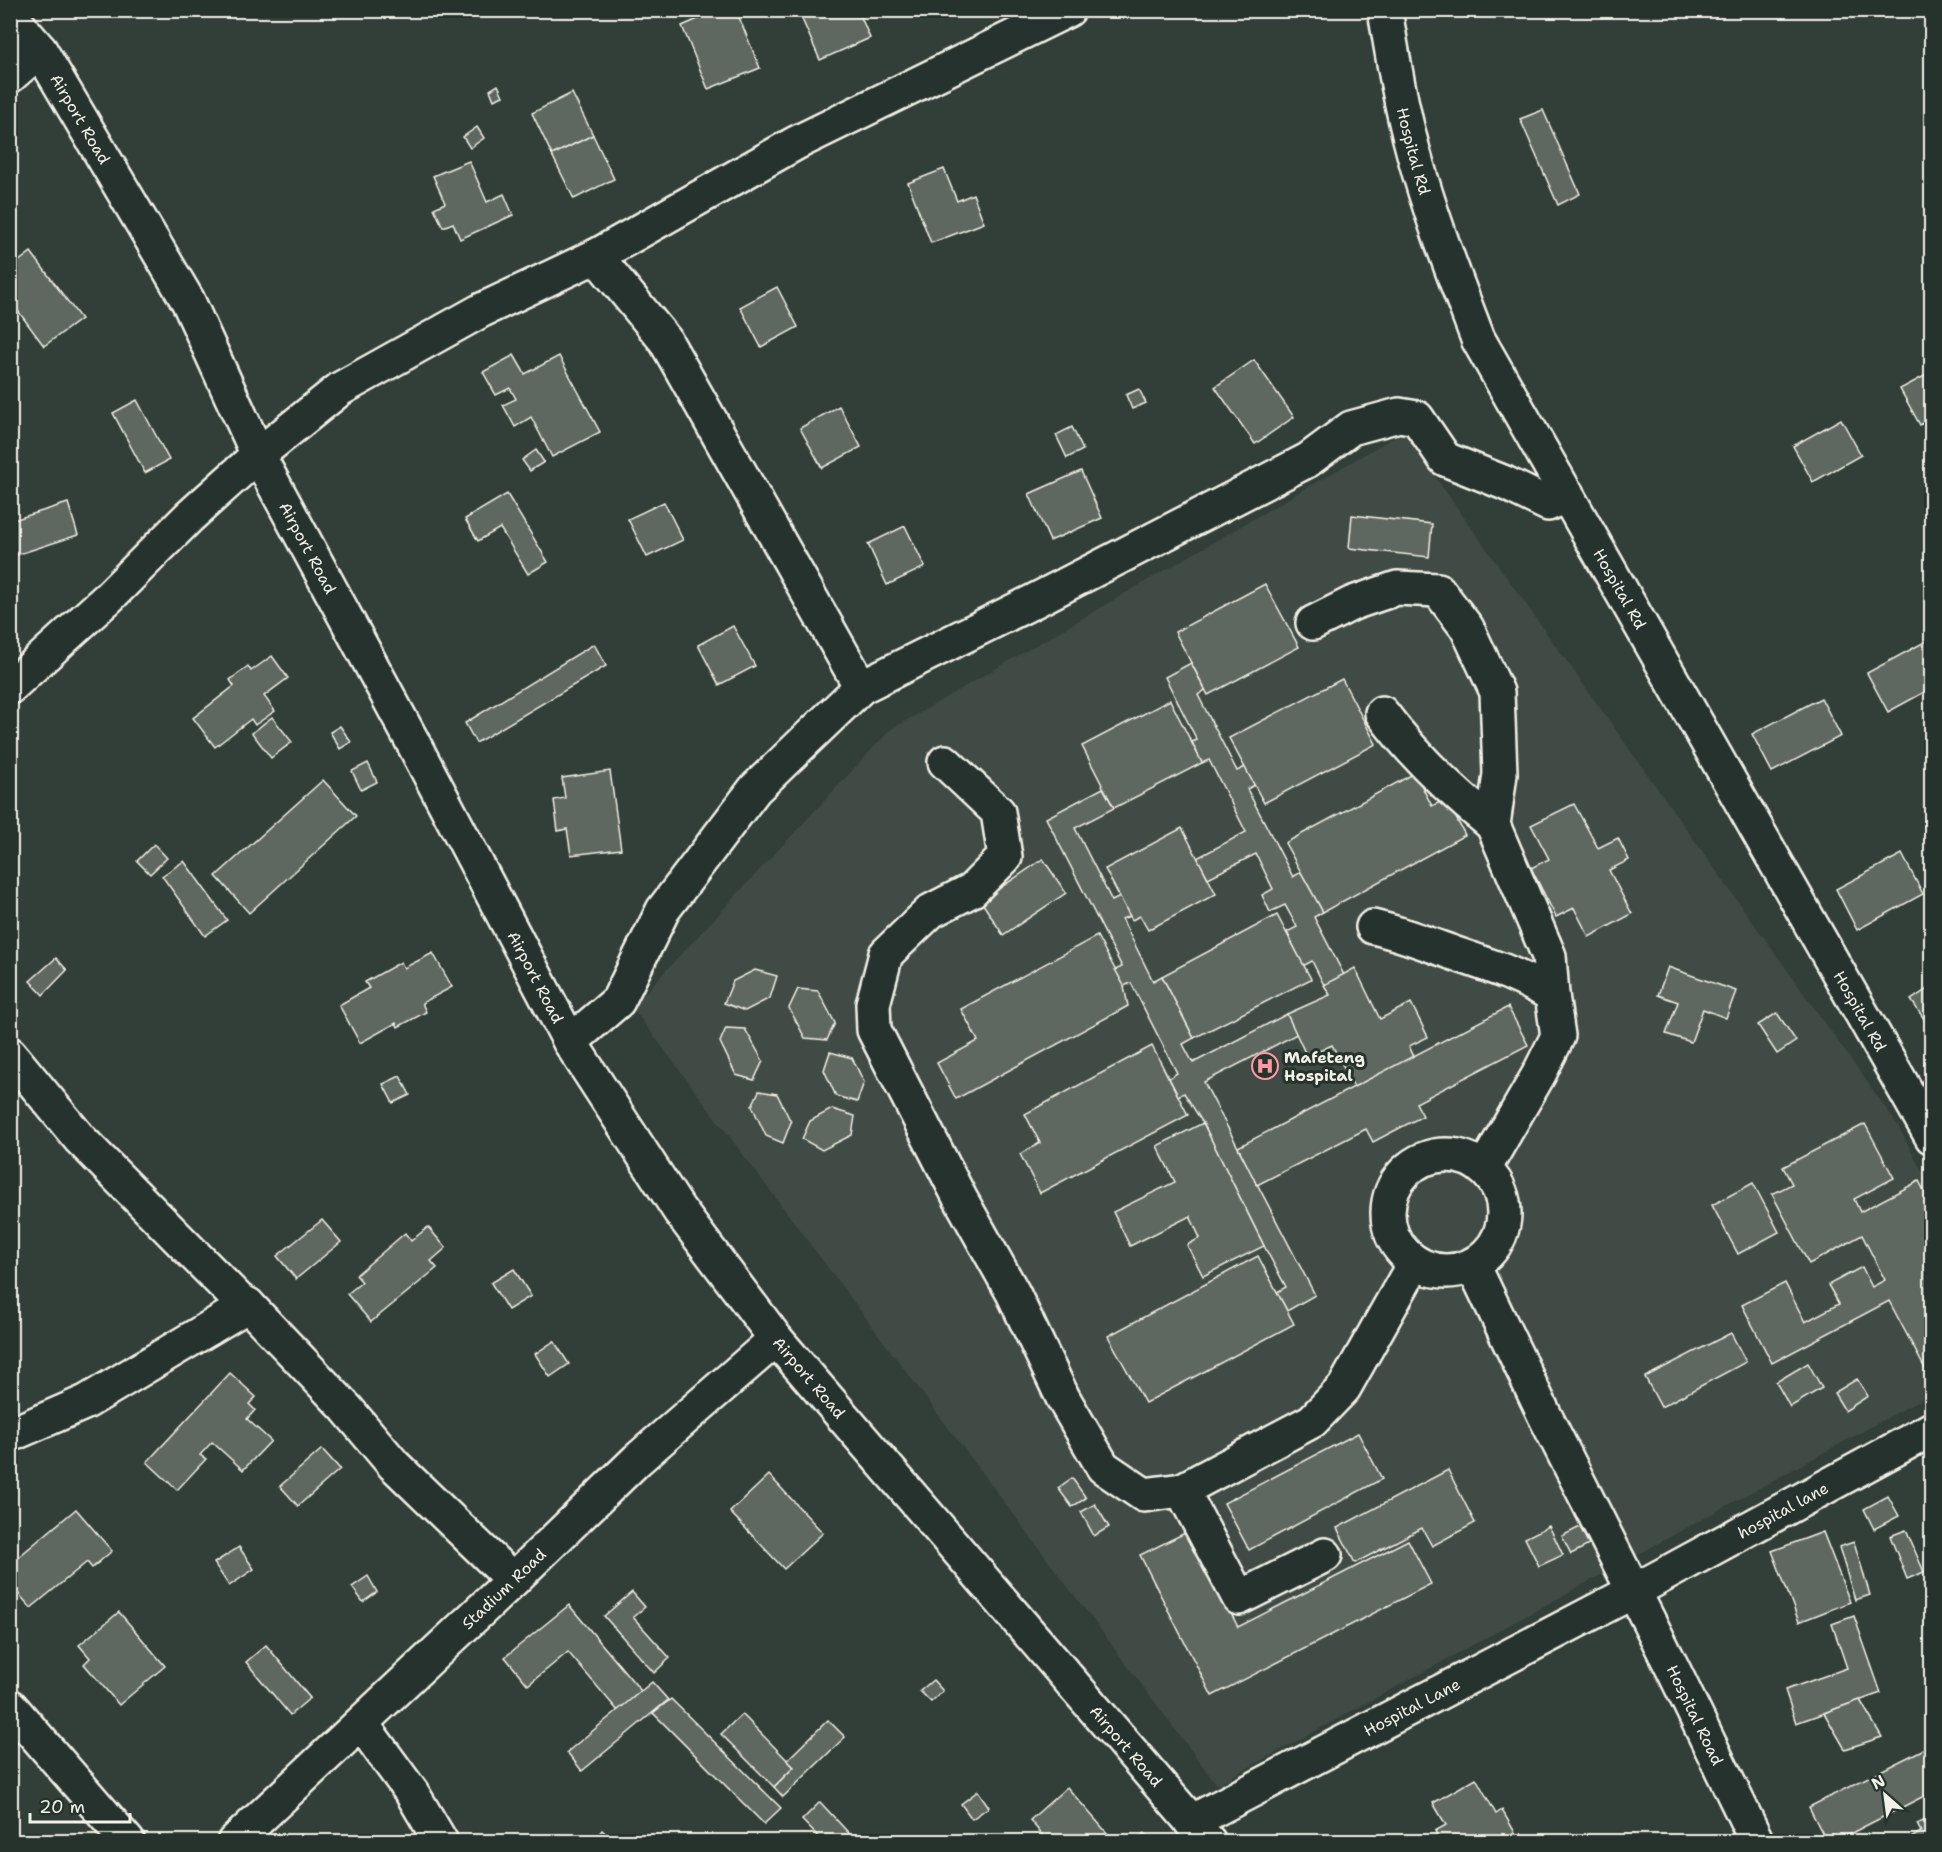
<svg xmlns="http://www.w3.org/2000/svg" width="1942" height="1852" viewBox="0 0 1942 1852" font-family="'Shantell Sans',sans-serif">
<rect width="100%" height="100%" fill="#323e38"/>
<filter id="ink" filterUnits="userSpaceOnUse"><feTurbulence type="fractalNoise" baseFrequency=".0167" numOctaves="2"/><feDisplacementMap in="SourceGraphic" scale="12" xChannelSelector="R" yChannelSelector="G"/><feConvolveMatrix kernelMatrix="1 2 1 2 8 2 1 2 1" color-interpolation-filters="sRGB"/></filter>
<g filter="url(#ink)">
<!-- built -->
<polygon fill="#404b44" points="1403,432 1897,1124 1931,1188 1931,1394 1217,1785 632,1007 890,730"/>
<!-- building -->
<g fill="#5f6861" stroke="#f4f1e8" stroke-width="1.5">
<polygon points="719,10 736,10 760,68 708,89 682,26"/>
<polygon points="798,10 858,10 870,38 820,60"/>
<polygon points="498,85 503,96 494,100 490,90"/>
<polygon points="572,93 593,135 552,155 532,113"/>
<polygon points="1543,110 1580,194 1558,205 1520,119"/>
<polygon points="477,127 484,138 470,148 463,137"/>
<polygon points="593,135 614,179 574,199 552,155"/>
<polygon points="1932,144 1932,160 1925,147"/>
<polygon points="469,161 487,202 504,194 513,215 460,239 453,223 443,227 434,208 445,203 433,176"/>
<polygon points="944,169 957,201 973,194 984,223 931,243 908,183"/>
<polygon points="31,252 81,319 44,346 10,300 10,268"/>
<polygon points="777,287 798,327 761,347 740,307"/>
<polygon points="514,355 525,374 559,356 600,432 552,457 531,417 515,427 503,405 516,399 510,388 496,395 483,372"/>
<polygon points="1254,360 1294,417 1255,444 1215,387"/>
<polygon points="1932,372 1932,418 1920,425 1900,389"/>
<polygon points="1139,389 1146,403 1132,409 1126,395"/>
<polygon points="137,400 169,460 145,473 113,413"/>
<polygon points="839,406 861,447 822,468 800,428"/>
<polygon points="1841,419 1861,455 1813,482 1793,446"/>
<polygon points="1072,427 1083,450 1067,458 1056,435"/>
<polygon points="536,450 544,462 530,471 522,460"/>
<polygon points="1081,471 1102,518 1050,541 1029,494"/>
<polygon points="507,494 548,562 528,574 500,528 478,541 465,519"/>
<polygon points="664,502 683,540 647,557 628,519"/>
<polygon points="68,503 78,535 10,557 10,521"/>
<polygon points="1352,515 1432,524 1429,557 1349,548"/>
<polygon points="905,526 925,567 887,585 868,544"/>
<polygon points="1265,584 1299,647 1208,695 1175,632"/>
<polygon points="733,626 755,666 719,685 698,645"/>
<polygon points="1932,638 1932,688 1888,712 1867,673"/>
<polygon points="594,644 606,666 476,743 465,723"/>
<polygon points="272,656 288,678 264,696 275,711 255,725 251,719 215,747 193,718 234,686 230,680 248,666 251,671"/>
<polygon points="1191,663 1205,690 1198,695 1237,771 1245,767 1255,785 1247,789 1293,877 1301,872 1323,912 1314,917 1344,975 1324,985 1312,961 1303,966 1287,932 1297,927 1285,905 1270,912 1262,895 1273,889 1256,854 1208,878 1197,858 1246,832 1209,760 1202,763 1192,742 1197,740 1165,677"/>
<polygon points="1342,679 1376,744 1264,803 1229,738"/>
<polygon points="1821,698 1841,736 1772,772 1752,734"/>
<polygon points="1170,700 1202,763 1114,808 1082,746"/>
<polygon points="272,717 292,742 271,758 252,733"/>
<polygon points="340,726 351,742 340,749 330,732"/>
<polygon points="368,763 377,782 361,790 352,771"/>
<polygon points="610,771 621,849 571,855 567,829 558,831 554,800 565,798 562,778"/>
<polygon points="1415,773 1432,806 1446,799 1465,835 1323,912 1285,843"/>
<polygon points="323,780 356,816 249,913 216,876"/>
<polygon points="1103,788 1114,808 1075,828 1112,901 1120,897 1130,916 1122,919 1153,981 1162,976 1194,1038 1183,1044 1193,1063 1287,1014 1297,1034 1204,1082 1315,1295 1287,1311 1277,1292 1286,1287 1264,1246 1203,1123 1184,1093 1178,1096 1169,1078 1177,1073 1131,983 1124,986 1115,970 1122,967 1046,818"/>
<polygon points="1574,804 1598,848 1618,838 1629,860 1609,870 1632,914 1589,937 1574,908 1556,917 1531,868 1549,859 1531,825"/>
<polygon points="1182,828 1216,894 1148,930 1140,916 1132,920 1105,869"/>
<polygon points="154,844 167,858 150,874 137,861"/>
<polygon points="1902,854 1923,894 1857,930 1836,889"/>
<polygon points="1043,859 1066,893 1003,935 981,901"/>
<polygon points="184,861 227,920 205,936 162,876"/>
<polygon points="1277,915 1311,979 1194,1038 1162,976"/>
<polygon points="1097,936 1124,986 1128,1006 956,1099 937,1063 978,1041 961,1009"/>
<polygon points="433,953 452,987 422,1003 426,1012 398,1027 396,1023 360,1043 339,1005 369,988 365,982 401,962 404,968"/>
<polygon points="56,958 67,970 43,995 30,981"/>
<polygon points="1668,967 1736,991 1726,1018 1703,1009 1691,1042 1666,1034 1678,1002 1658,995"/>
<polygon points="1355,968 1380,1019 1411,1003 1428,1037 1409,1046 1414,1057 1354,1087 1332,1045 1307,1057 1287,1014 1330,995 1324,985"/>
<polygon points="755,970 777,976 770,998 745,1011 724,1003 733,981"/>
<polygon points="1929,988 1932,991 1931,1029 1911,1000"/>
<polygon points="798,989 818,991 835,1023 827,1040 805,1038 789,1008"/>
<polygon points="1508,1007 1528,1045 1416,1103 1423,1116 1373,1142 1366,1129 1257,1185 1238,1147"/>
<polygon points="1777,1013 1796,1041 1777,1054 1758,1025"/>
<polygon points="726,1028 745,1029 763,1061 754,1080 736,1075 720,1042"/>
<polygon points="1152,1046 1188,1115 1040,1193 1020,1154 1040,1143 1025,1114"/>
<polygon points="830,1052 852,1058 864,1082 857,1102 836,1096 824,1070"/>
<polygon points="400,1076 410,1095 393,1103 383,1084"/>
<polygon points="759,1091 777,1094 791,1122 783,1143 766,1136 752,1106"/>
<polygon points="832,1109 855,1116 852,1135 822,1150 802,1139 810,1121"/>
<polygon points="1203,1123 1264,1246 1203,1276 1187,1245 1200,1238 1190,1216 1130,1246 1113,1212 1175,1182 1157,1146"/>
<polygon points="1865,1124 1894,1178 1854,1199 1860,1212 1919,1181 1932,1206 1932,1382 1889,1301 1772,1363 1742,1305 1785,1283 1805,1322 1839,1304 1828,1285 1862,1267 1872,1287 1885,1280 1862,1235 1809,1264 1772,1194 1792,1184 1783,1167"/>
<polygon points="1753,1183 1779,1232 1738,1254 1712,1205"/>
<polygon points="322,1220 341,1242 296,1279 277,1256"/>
<polygon points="428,1227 446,1248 431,1261 437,1268 371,1322 347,1294 362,1282 356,1275 405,1233 411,1241"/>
<polygon points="1258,1256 1294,1324 1145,1403 1108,1336"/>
<polygon points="514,1269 531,1296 508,1310 491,1283"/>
<polygon points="1731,1333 1746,1362 1661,1407 1645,1377"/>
<polygon points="554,1341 569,1364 550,1377 535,1354"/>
<polygon points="1808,1363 1822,1388 1790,1407 1776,1382"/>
<polygon points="230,1373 256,1397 249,1404 255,1410 247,1419 271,1441 243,1470 212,1442 200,1455 206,1459 177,1490 147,1462"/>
<polygon points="1857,1379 1868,1396 1845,1411 1834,1393"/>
<polygon points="1358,1433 1382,1479 1249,1550 1224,1503"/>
<polygon points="322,1449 340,1469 298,1506 280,1486"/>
<polygon points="1448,1470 1475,1523 1432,1546 1422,1528 1355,1563 1337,1528"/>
<polygon points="769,1475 823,1533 784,1569 730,1512"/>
<polygon points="1072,1478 1086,1498 1072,1507 1058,1488"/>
<polygon points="1888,1496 1899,1516 1874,1529 1864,1509"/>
<polygon points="1095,1504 1109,1527 1094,1536 1081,1512"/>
<polygon points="76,1509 112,1551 92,1568 87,1562 31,1608 10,1584 10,1564"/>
<polygon points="1549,1526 1563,1555 1539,1566 1525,1538"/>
<polygon points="1580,1527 1589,1545 1571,1554 1562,1536"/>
<polygon points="1906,1530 1924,1572 1907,1579 1890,1536"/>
<polygon points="1189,1531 1238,1627 1408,1540 1431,1584 1212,1696 1140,1555"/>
<polygon points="1823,1532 1850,1602 1799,1622 1772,1551"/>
<polygon points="1854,1542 1870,1595 1855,1600 1839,1547"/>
<polygon points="239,1547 254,1569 229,1586 214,1563"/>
<polygon points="368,1576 377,1592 363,1602 352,1587"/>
<polygon points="632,1592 645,1607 633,1617 670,1658 654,1673 604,1616"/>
<polygon points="569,1605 641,1691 618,1711 568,1652 528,1685 505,1657"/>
<polygon points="119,1612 165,1666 119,1705 84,1664 90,1658 79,1645"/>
<polygon points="1854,1616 1881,1693 1796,1723 1785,1690 1847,1668 1832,1624"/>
<polygon points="266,1645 310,1698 290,1715 246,1662"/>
<polygon points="933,1680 943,1691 931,1702 920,1691"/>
<polygon points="652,1682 668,1700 582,1771 567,1752"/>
<polygon points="671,1699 781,1808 764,1824 653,1713"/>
<polygon points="1860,1700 1882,1737 1845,1749 1824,1713"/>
<polygon points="742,1714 794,1767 774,1787 721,1734"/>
<polygon points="828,1720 845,1737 783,1797 774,1787 794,1767 787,1760"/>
<polygon points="1932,1745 1932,1792 1834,1842 1827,1842 1809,1807"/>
<polygon points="1476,1778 1496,1814 1502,1810 1520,1841 1441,1842 1435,1831 1446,1825 1433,1803"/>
<polygon points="1067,1787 1115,1842 1048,1842 1030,1820"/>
<polygon points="978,1791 989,1807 972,1819 961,1804"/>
<polygon points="820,1802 857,1842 823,1842 802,1820"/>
<polygon points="1932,1817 1932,1842 1904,1842 1921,1832 1917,1824"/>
<polygon points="602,1830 615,1842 592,1842"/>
<polygon points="1144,1833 1150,1839 1147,1842 1134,1842"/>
</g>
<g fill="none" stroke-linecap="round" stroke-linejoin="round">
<defs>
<g id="minor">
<path id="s1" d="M1385,10c8,49 16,97 29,144 17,63 41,124 64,185l454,798"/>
<path id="s2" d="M10,15l30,35 148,251 70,154 152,282 160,305 109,168 97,129 433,503"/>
<polyline points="10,76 40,50"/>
<polyline points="1313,623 1353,603 1397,588 1438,590 1467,628 1497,692 1500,774 1493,825 1549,956 1552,995"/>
<polyline points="10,687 108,598 189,517 258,455 340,389 482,310 596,256 796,143 1068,10"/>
<polyline points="861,687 1034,601 1308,460 1351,428 1399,415 1417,418 1445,459 1505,483 1548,504 1567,494"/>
<path d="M1382,713c31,42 70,79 111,112"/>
<polyline points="945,762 998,812 1005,857 972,890 931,911 886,954 873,1004 874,1030 960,1198 1013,1293 1063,1398 1103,1467 1144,1495 1182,1490 1312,1421 1344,1388 1415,1262"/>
<path d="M1373,927c27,6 53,16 80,26 35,12 67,22 99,42l6,41 -19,38 -55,95"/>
<polyline points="570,1042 618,1001 663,910 755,789 861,687 665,340 596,256"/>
<polyline points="10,1054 80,1139 239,1300 248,1305 346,1408 394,1465 513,1580"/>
<circle cx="1446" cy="1213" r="58"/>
<path id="s3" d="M1473,1265l71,149 129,255 84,173"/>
<polyline points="10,1435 86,1402 248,1305"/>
<polyline points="1182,1490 1239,1598 1325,1555"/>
<polyline points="10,1706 128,1842"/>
<polyline points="361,1723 412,1793 441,1842"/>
<path id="s4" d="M1191,1822l443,-231 298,-162"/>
<path id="s5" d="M234,1842l279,-262 124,-120 139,-121"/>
</g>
</defs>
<!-- minor casing -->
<use href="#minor" stroke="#f4f1e8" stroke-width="38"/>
<!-- minor -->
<use href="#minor" stroke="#26332d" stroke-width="33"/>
</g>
</g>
<!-- icons -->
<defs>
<symbol id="hospital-ring" viewBox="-11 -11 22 22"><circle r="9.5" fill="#26332d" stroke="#ff9aa2" stroke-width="1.5"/><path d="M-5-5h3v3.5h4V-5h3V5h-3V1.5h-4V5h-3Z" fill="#ff9aa2"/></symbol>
</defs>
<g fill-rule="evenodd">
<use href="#hospital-ring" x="1250" y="1051" width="30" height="30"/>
</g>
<g text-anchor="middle" stroke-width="6" stroke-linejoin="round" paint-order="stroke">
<!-- street labels -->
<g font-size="16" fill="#f4f1e8" stroke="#26332d">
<text dy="6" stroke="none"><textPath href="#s2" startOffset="126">Airport Road</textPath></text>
<text dy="6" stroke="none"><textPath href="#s1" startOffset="144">Hospital Rd</textPath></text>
<text dy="6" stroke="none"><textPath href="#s2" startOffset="612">Airport Road</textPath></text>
<text dy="6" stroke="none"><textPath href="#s1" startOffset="630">Hospital Rd</textPath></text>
<text dy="6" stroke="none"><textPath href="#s2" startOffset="1098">Airport Road</textPath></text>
<text dy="6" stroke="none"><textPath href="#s1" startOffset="1116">Hospital Rd</textPath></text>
<text dy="6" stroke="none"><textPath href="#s2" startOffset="1584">Airport Road</textPath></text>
<text dy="6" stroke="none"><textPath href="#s4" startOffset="669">hospital lane</textPath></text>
<text dy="6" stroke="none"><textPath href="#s5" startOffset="370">Stadium Road</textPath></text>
<text dy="6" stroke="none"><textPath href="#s4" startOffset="249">Hospital Lane</textPath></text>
<text dy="6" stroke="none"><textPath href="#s3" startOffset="502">Hospital Road</textPath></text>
<text dy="6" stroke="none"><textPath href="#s2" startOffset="2070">Airport Road</textPath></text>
</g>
<!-- poi labels -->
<g font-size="16" font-weight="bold" fill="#f4f1e8" stroke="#26332d" text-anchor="start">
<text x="1284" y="1063">Mafeteng<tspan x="1284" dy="18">Hospital</tspan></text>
</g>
</g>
<!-- margin -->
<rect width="1942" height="1852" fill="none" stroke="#26332d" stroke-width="36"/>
<rect x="18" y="18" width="1906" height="1816" fill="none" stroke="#f4f1e8" stroke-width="2" filter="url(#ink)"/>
<!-- north arrow -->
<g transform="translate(1885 1795) rotate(332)" stroke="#26332d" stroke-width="4.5" paint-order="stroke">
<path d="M0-4.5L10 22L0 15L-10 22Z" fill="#f4f1e8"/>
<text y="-9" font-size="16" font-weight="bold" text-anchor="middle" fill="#f4f1e8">N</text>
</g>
<!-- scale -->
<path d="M30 1813v9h100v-9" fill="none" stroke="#f4f1e8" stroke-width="3"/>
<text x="39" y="1813" font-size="18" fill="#f4f1e8" stroke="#26332d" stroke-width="4.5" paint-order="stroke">20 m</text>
</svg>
